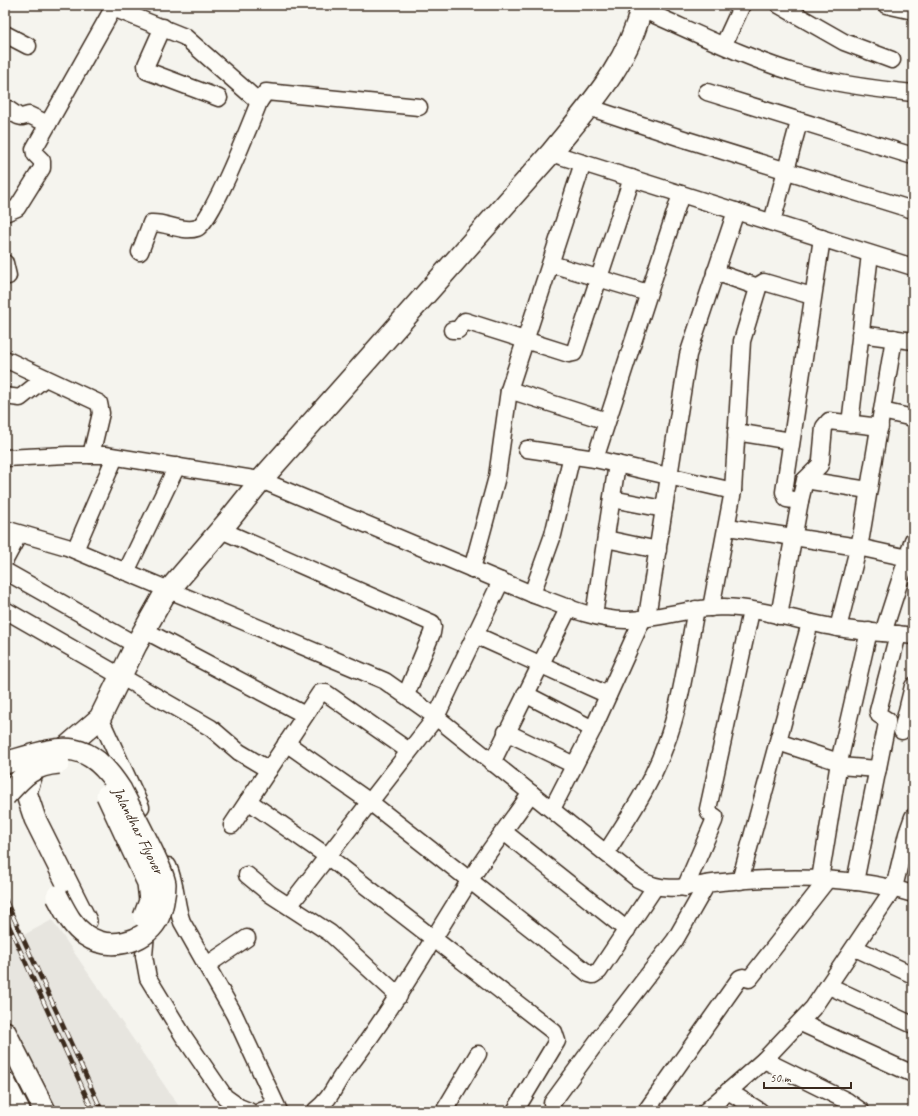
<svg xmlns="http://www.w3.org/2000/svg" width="918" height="1116" viewBox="0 0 918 1116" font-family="Caveat,sans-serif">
<rect width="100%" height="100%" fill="#f5f4ee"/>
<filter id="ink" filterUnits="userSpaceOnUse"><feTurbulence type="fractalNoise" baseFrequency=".025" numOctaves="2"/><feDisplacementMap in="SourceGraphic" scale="8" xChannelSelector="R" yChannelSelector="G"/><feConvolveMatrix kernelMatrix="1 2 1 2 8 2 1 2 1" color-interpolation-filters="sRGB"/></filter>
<g filter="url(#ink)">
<!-- built -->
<polygon fill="#e7e5df" points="52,920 182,1111 57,1111 5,1006 5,945"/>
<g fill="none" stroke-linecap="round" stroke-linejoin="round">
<defs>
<g id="minor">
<polyline points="779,5 844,42 892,60"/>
<polyline points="886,5 913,11"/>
<polyline points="113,8 185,37 259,102"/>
<path d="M641,9c51,22 102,48 155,64 37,11 78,16 117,20"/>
<polyline points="163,27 146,65 147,71 219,98"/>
<polyline points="5,34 28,46"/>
<polyline points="724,44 742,5"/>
<polyline points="707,92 913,156"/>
<polyline points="5,107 18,116 22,117 29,115 48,124"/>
<polyline points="588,107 681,138 913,210"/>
<polyline points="551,153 913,267"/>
<polyline points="5,213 17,208 42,168 42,161 35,154 34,149 115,5"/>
<polyline points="772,222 799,122"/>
<path d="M140,252l11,-29c15,-1 32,10 46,5 15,-6 54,-106 62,-126l7,-10 153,15"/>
<polyline points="5,263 8,276"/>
<polyline points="551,264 648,293"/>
<polyline points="715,272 758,287"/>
<polyline points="452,330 458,330 465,321 569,354 574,353 632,178"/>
<polyline points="860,334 913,341"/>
<polyline points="5,359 99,403 101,413 91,455"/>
<polyline points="509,390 607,421"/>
<polyline points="5,396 20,398 45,378"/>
<polyline points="882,411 913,418"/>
<polyline points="850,424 870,254"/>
<polyline points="736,432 791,441"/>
<polyline points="527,449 595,459 733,491 711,608"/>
<path d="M5,458l62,-3h38l156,25 271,114c29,11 64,27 96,26 32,-1 63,-13 96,-13 38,1 76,15 114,21 24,4 50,5 75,8"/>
<polyline points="595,459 681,194"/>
<polyline points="805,480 868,490"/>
<polyline points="733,491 742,341 759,285 764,282 812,296"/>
<polyline points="612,499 664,509"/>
<polyline points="800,501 805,480 820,465 821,460 824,427 829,421 880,427"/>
<polyline points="728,527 858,547 908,558"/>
<path d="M5,529l62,18 318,134 51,36 202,162c23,13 43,9 68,5 20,-3 41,-4 61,-5 48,-2 100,0 146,15"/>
<polyline points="221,530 432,623 433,627 432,633 406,695"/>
<polyline points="606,539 658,550"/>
<polyline points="75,550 115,457"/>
<polyline points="5,560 19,534"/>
<polyline points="472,569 497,477 509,390 583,163"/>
<polyline points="5,571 136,645"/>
<polyline points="126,572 177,466"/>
<polyline points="532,594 553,535 572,455"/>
<polyline points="5,610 211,728 239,752 269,770"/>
<polyline points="594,615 617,464"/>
<polyline points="779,616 800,501 787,499 784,492 822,238"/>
<polyline points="647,617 688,355 736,211"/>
<polyline points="838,628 861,537 894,338"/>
<polyline points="144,630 305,715"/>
<polyline points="883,633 913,540"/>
<polyline points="475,635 608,695"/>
<polyline points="525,694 593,729"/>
<polyline points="100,718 141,807"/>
<polyline points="902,731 913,686"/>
<polyline points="506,732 574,765"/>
<polyline points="778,742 839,762"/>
<polyline points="286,743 370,802 589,974 593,975 599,971 655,887"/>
<polyline points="492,763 569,607"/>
<polyline points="839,766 878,769"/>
<polyline points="248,801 327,856 554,1032 557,1041 515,1111"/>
<polyline points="552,809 593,729 643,618"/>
<polyline points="232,825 320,693 326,693 409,751"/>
<polyline points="504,832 627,930"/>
<path d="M606,853c22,-35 45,-68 59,-107 17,-43 22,-92 31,-137"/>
<path d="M168,866c9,20 7,38 14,56l52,92 45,97"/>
<polyline points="247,875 270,894 330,933 399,996"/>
<polyline points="820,879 839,762 869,631"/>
<polyline points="740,881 810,623"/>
<polyline points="855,882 887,723 887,720 879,715 878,711 898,634"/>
<polyline points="685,888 714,821 715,817 709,813 708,809 751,611"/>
<polyline points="289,906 436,717 501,581"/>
<polyline points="146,933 144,956 148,978 184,1037 225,1097 239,1107 249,1111"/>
<polyline points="855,948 913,975"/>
<polyline points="207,965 247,938"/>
<polyline points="829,986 913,1025"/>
<polyline points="801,1023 913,1074"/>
<polyline points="764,1060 847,1101 861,1111"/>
<polyline points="728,1091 760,1111"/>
<polyline points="552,1103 601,1036 675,940 707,884"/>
<polyline points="261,1111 276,1106"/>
<path d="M315,1111c19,-15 19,-27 34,-45 45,-59 81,-123 121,-186 19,-30 41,-58 61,-87"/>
<polyline points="444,1111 478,1054"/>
<polyline points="646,1111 740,978 743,977 749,979 751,977 827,880"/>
<polyline points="706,1111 764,1060 813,1008 894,888 907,834 913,817"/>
</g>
<g id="major">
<polyline points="35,765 26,792 35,819 86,921"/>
<path d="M5,776l51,-20 44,-38 36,-73 27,-48 66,-77 32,-40 290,-327c37,-46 78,-89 91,-148"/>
<polyline points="5,1032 45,1111"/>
<polyline points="5,1083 19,1111"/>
</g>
</defs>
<!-- minor casing -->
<use href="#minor" stroke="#3b2a1e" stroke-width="19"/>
<!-- major casing -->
<use href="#major" stroke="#3b2a1e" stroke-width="24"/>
<!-- minor -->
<use href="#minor" stroke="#fdfcf7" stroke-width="16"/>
<!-- major -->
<use href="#major" stroke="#fdfcf7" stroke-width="21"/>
<defs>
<g id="rail">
<polyline points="5,899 102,1111"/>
<polyline points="5,917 93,1111"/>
</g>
</defs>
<!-- rail casing -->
<use href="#rail" stroke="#3b2a1e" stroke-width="4.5"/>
<!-- rail -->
<use href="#rail" stroke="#fdfcf7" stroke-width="3" stroke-dasharray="9" stroke-linecap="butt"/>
<defs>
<g id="major-bridge">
<path d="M5,763c55,-16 80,-29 116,27 7,14 45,85 44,94 0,10 -3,27 -8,36 -14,24 -49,31 -72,15 -14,-10 -20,-24 -28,-39"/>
<polyline points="107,795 148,883 150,901 144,917"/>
<path d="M5,796c18,-20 27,-31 54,-33"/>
</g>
</defs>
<!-- major-bridge casing -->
<use href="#major-bridge" stroke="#3b2a1e" stroke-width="24" stroke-linecap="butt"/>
<!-- major-bridge -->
<use href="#major-bridge" stroke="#fdfcf7" stroke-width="21"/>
</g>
</g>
<g text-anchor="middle" stroke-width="4" stroke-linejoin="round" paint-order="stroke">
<!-- street labels -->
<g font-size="16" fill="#3b2a1e" stroke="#fdfcf7">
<text transform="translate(139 830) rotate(63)" y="6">Jalandhar Flyover</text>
</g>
</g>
<!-- margin -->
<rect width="918" height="1116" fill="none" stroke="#fdfcf7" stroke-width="20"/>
<rect x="10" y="10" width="898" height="1096" fill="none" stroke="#3b2a1e" stroke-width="1.5" filter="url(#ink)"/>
<!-- scale -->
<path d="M764 1082v6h87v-6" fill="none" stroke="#3b2a1e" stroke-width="2"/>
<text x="770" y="1082" font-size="12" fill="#3b2a1e" stroke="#fdfcf7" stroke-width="3" paint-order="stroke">50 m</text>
</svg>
